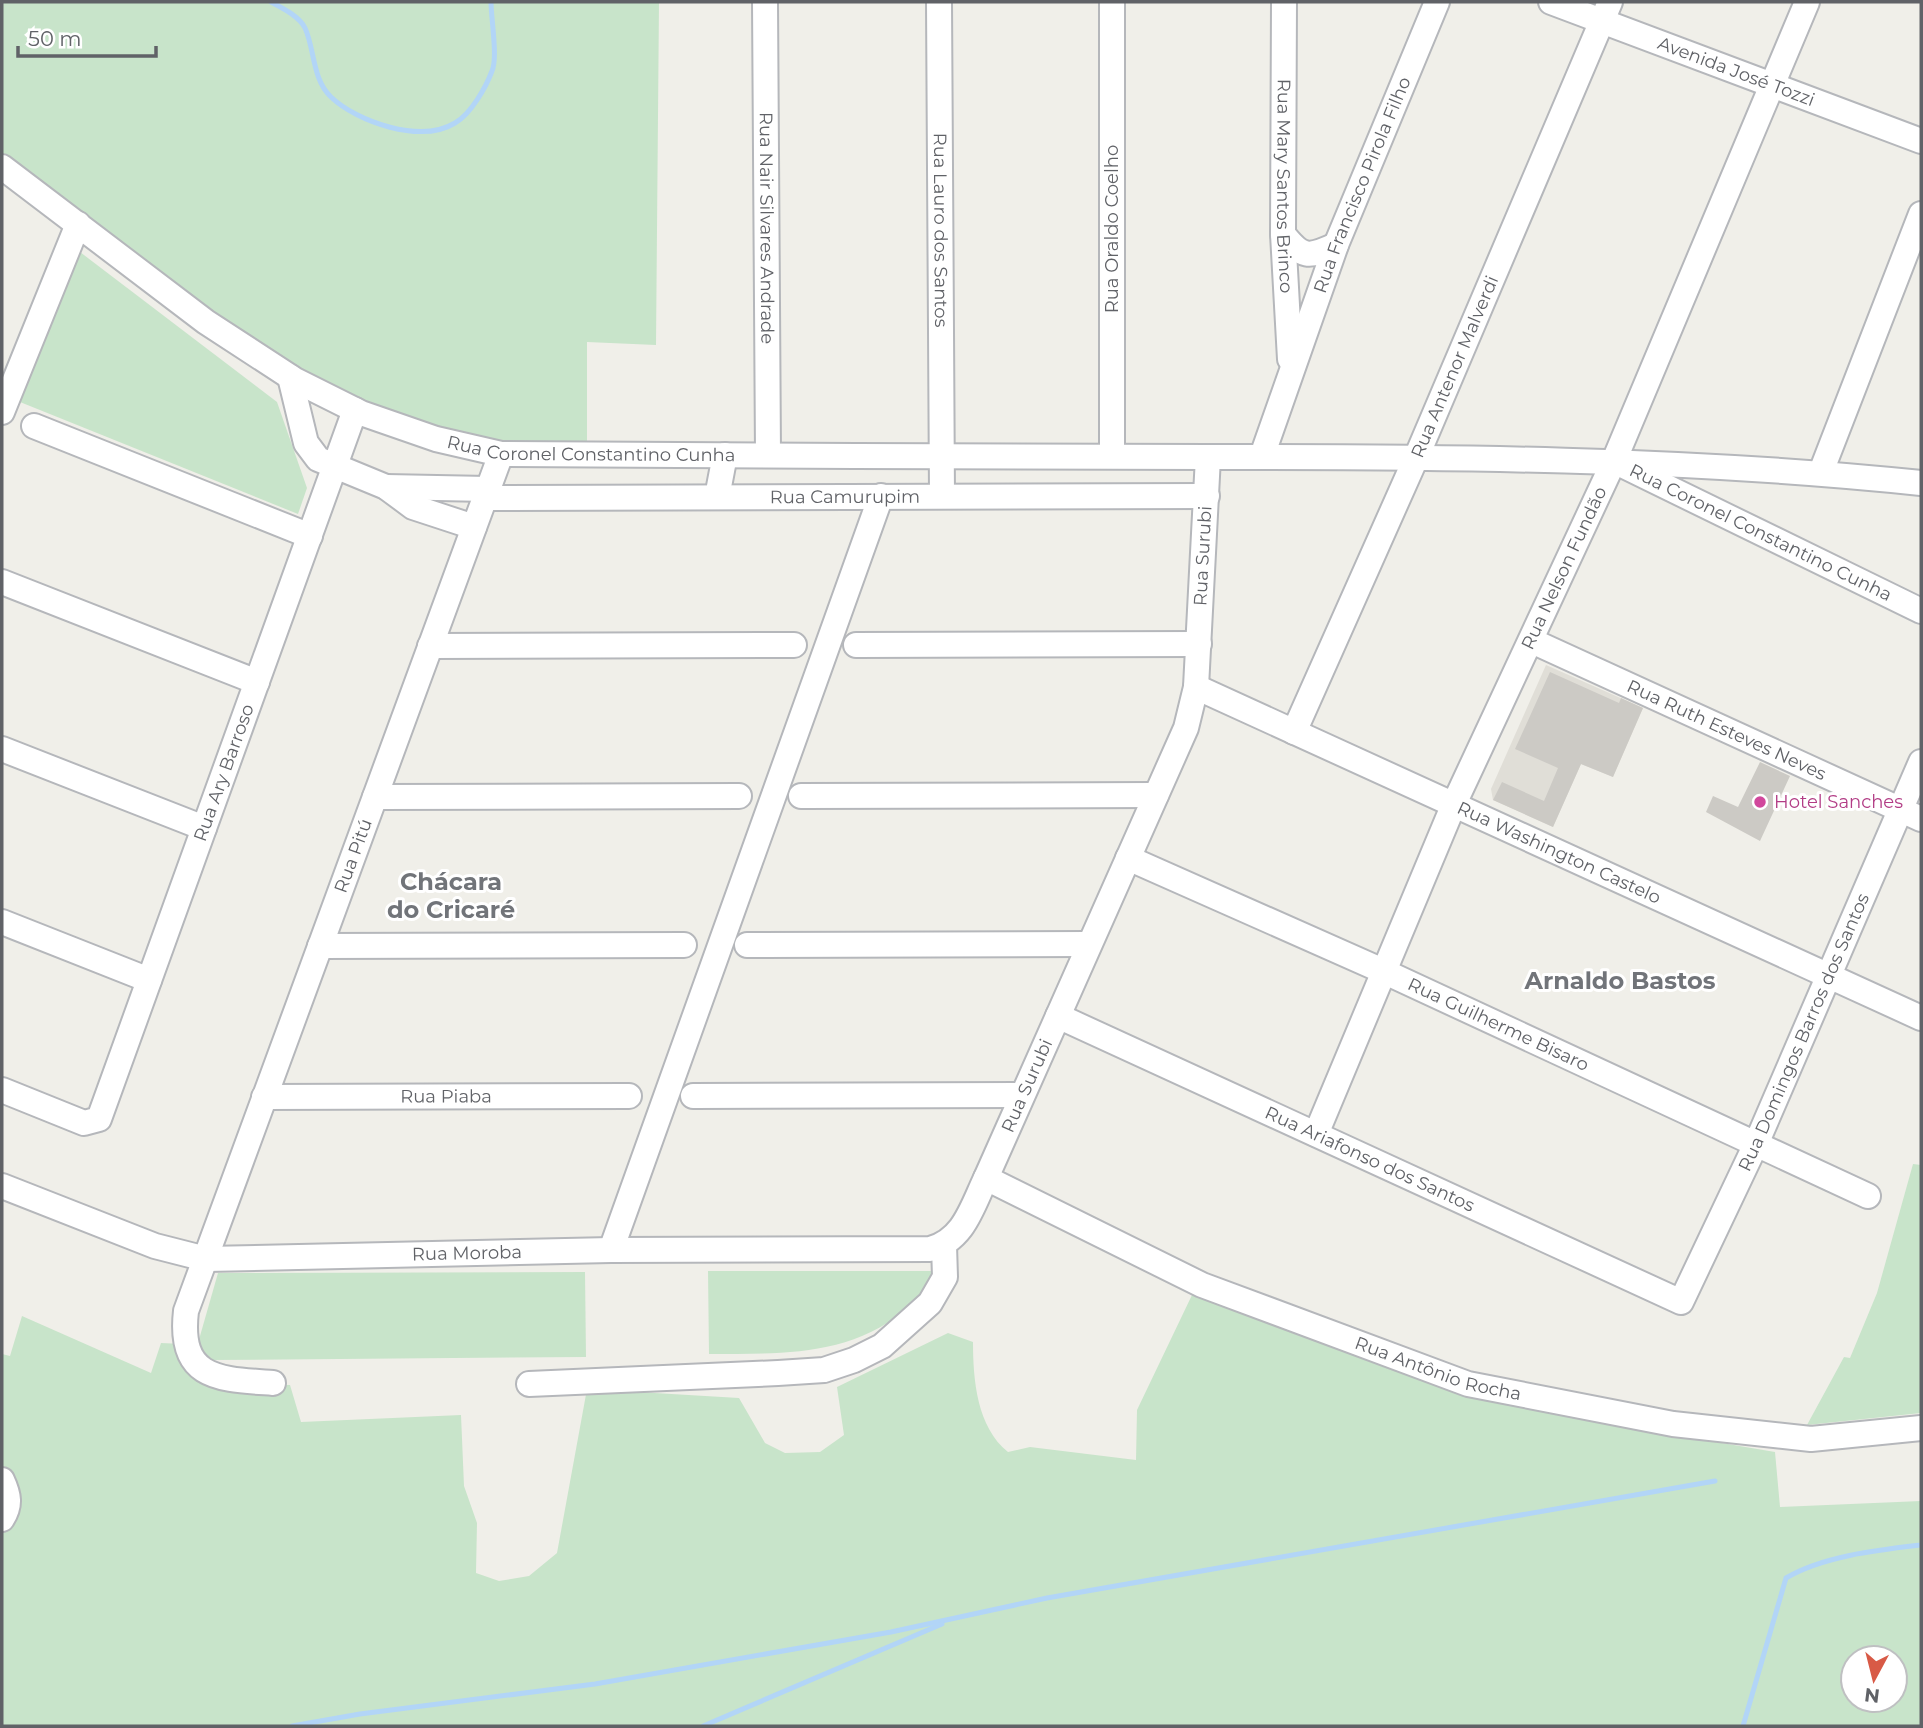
<svg xmlns="http://www.w3.org/2000/svg" width="1923" height="1728" viewBox="0 0 1923 1728" font-family="Montserrat,sans-serif">
<rect width="100%" height="100%" fill="#f0efe9"/>
<!-- education -->
<polygon fill="#e0ded7" points="1546,665 1643,708 1613,777 1581,764 1553,827 1493,800 1491,789"/>
<!-- green -->
<g fill="#c8e4ca" fill-rule="evenodd">
<polygon points="2,2 659,2 656,345 587,342 587,454 482,446 386,413 288,366 2,154"/>
<polygon points="80,252 277,402 307,488 298,514 20,402"/>
<polygon points="1913,1164 1921,1165 1921,1413 1807,1425 1844,1357 1850,1358 1877,1293"/>
<path d="M708,1271h225c-2,16 -15,29 -27,39 -61,48 -125,43 -197,44z"/>
<polygon points="585,1272 586,1357 210,1360 198,1343 218,1273"/>
<path d="M1192,1295l253,91 147,35 183,31 5,55 141,-6v225h-1919v-372l8,2 12,-40 129,57 10,-30 22,1 68,40 39,1 11,37 160,-7 3,71 13,37 -1,50 23,8 30,-5 28,-23 30,-164 152,9 26,45 20,10 35,-1 24,-17 -7,-48 111,-54 25,9c0,38 4,85 35,110l22,-5 106,13 1,-50zM1853,1658h42v42h-42z"/>
</g>
<g fill="none" stroke-linecap="round" stroke-linejoin="round">
<!-- stream -->
<g stroke="#b2d5f7" stroke-width="5">
<path d="M271,2c11,6 28,14 34,26 10,22 7,51 26,69 26,25 90,47 124,26 16,-9 31,-36 37,-52 6,-13 -1,-53 -1,-69"/>
<polyline points="292,1726 360,1714 595,1684 891,1632 1047,1598 1715,1481"/>
<polyline points="703,1726 942,1624"/>
<path d="M1743,1726l43,-148c37,-22 92,-28 135,-33"/>
</g>
</g>
<!-- building -->
<g fill="#cccac5">
<polygon points="1550,672 1619,703 1621,698 1643,708 1613,777 1581,764 1553,827 1493,800 1502,782 1544,801 1558,768 1515,749"/>
<polygon points="1760,762 1790,776 1760,841 1706,812 1713,796 1738,807"/>
</g>
<g fill="none" stroke-linecap="round" stroke-linejoin="round">
<defs>
<g id="minor">
<path id="s1" d="M765,2l3,453"/>
<path id="s2" d="M939,2l3,493"/>
<polyline points="1112,2 1112,455"/>
<path id="s3" d="M1284,2l-1,232 7,125"/>
<path id="s4" d="M1551,2l370,139"/>
<path id="s5" d="M2,167l204,155 89,58 66,33 75,26 65,15c236,1 471,3 707,3 238,0 476,1 713,26"/>
<path d="M1283,234c19,24 25,24 53,11"/>
<polyline points="290,377 306,443 318,459 386,487 413,507 474,527"/>
<polyline points="2,412 78,224"/>
<polyline points="34,426 310,536"/>
<path id="s6" d="M1262,456l74,-211 101,-243"/>
<path id="s7" d="M1624,466l297,145"/>
<polyline points="1821,472 1921,214"/>
<polyline points="386,487 488,489"/>
<polyline points="717,497 725,455"/>
<path id="s8" d="M485,498l722,-2"/>
<polyline points="2,582 257,682"/>
<path id="s9" d="M1532,641l389,178"/>
<polyline points="856,645 1199,644"/>
<polyline points="430,646 794,645"/>
<path id="s10" d="M1196,687l725,331"/>
<path id="s11" d="M1294,732l122,-274 194,-456"/>
<polyline points="2,749 204,828"/>
<polyline points="801,796 1156,795"/>
<polyline points="375,797 739,796"/>
<path id="s12" d="M1128,858l255,113 485,225"/>
<polyline points="2,922 149,980"/>
<polyline points="747,945 1089,944"/>
<polyline points="320,946 684,945"/>
<path id="s13" d="M1058,1016l623,286 75,-158 165,-382"/>
<path id="s14" d="M2,1090l82,33 15,-4 256,-709"/>
<polyline points="693,1096 1022,1095"/>
<path id="s15" d="M264,1097l365,-1"/>
<path id="s16" d="M1316,1134l138,-330 160,-343 193,-459"/>
<path id="s17" d="M986,1178l216,107 266,99 205,40 138,15 110,-11"/>
<path id="s18" d="M2,1186l153,60 51,13 405,-9 319,-1c34,-9 42,-42 56,-71l200,-450 10,-41 12,-230"/>
<polyline points="611,1250 881,496"/>
<path id="s19" d="M273,1383c-54,-4 -95,-3 -87,-72l315,-857"/>
<polyline points="529,1384 778,1373 824,1370 854,1360 882,1346 930,1303 945,1277 944,1245"/>
<path d="M2,1480c7,15 9,25 0,39"/>
</g>
</defs>
<!-- minor casing -->
<use href="#minor" stroke="#b5b7bb" stroke-width="28"/>
<!-- minor -->
<use href="#minor" stroke="#fff" stroke-width="24"/>
</g>
<!-- markers -->
<circle fill="#d1479c" stroke="#fff" stroke-width="2.5" cx="1760" cy="802" r="7"/>
<g text-anchor="middle" stroke-width="6" stroke-linejoin="round" paint-order="stroke">
<!-- street labels -->
<g font-size="18" fill="#606267" stroke="#fff">
<text dy="6" stroke="none"><textPath href="#s4" startOffset="198">Avenida José Tozzi</textPath></text>
<text dy="6" stroke="none"><textPath href="#s3" startOffset="184">Rua Mary Santos Brinco</textPath></text>
<text dy="6" stroke="none"><textPath href="#s6" startOffset="289">Rua Francisco Pirola Filho</textPath></text>
<text dy="6" stroke="none"><textPath href="#s1" startOffset="226">Rua Nair Silvares Andrade</textPath></text>
<text dy="6" stroke="none"><textPath href="#s2" startOffset="228">Rua Lauro dos Santos</textPath></text>
<text transform="translate(1112 229) rotate(-90)" y="6">Rua Oraldo Coelho</text>
<text dy="6" stroke="none"><textPath href="#s11" startOffset="399">Rua Antenor Malverdi</textPath></text>
<text dy="6" stroke="none"><textPath href="#s5" startOffset="672">Rua Coronel Constantino Cunha</textPath></text>
<text dy="6" stroke="none"><textPath href="#s8" startOffset="360">Rua Camurupim</textPath></text>
<text dy="6" stroke="none"><textPath href="#s7" startOffset="152">Rua Coronel Constantino Cunha</textPath></text>
<text dy="6" stroke="none"><textPath href="#s18" startOffset="1701">Rua Surubi</textPath></text>
<text dy="6" stroke="none"><textPath href="#s16" startOffset="618">Rua Nelson Fundão</textPath></text>
<text dy="6" stroke="none"><textPath href="#s9" startOffset="214">Rua Ruth Esteves Neves</textPath></text>
<text dy="6" stroke="none"><textPath href="#s14" startOffset="472">Rua Ary Barroso</textPath></text>
<text dy="6" stroke="none"><textPath href="#s10" startOffset="399">Rua Washington Castelo</textPath></text>
<text dy="6" stroke="none"><textPath href="#s19" startOffset="621">Rua Pitú</textPath></text>
<text dy="6" stroke="none"><textPath href="#s12" startOffset="406">Rua Guilherme Bisaro</textPath></text>
<text dy="6" stroke="none"><textPath href="#s13" startOffset="982">Rua Domingos Barros dos Santos</textPath></text>
<text dy="6" stroke="none"><textPath href="#s18" startOffset="1136">Rua Surubi</textPath></text>
<text dy="6" stroke="none"><textPath href="#s15" startOffset="182">Rua Piaba</textPath></text>
<text dy="6" stroke="none"><textPath href="#s13" startOffset="343">Rua Ariafonso dos Santos</textPath></text>
<text dy="6" stroke="none"><textPath href="#s18" startOffset="478">Rua Moroba</textPath></text>
<text dy="6" stroke="none"><textPath href="#s17" startOffset="492">Rua Antônio Rocha</textPath></text>
</g>
<!-- hotel labels -->
<g font-size="18" fill="#b23c85" stroke="#fff" text-anchor="start">
<text x="1774" y="808">Hotel Sanches</text>
</g>
<!-- district labels -->
<g font-size="24" font-weight="bold" fill="#717479" stroke="#fff">
<text x="451" y="890">Chácara<tspan x="451" dy="28">do Cricaré</tspan></text>
<text x="1620" y="989">Arnaldo Bastos</text>
</g>
</g>
<!-- border -->
<rect width="1923" height="1728" fill="none" stroke="#606267" stroke-width="7"/>
<!-- north arrow -->
<g transform="translate(1874 1679) rotate(187)"><circle r="33" fill="#ffffff" stroke="#bfc0c2" stroke-width="2"/>
<path d="M0-5L12 26L0 18L-12 26Z" fill="#d85a46"/>
<text y="-10" font-size="19" font-weight="bold" text-anchor="middle" fill="#606267">N</text>
</g>
<!-- scale -->
<path d="M18 46v10h138v-10" fill="none" stroke="#606267" stroke-width="3.5"/>
<text x="28" y="46" font-size="21" fill="#606267" stroke="#ffffff" stroke-width="5" paint-order="stroke">50 m</text>
</svg>
